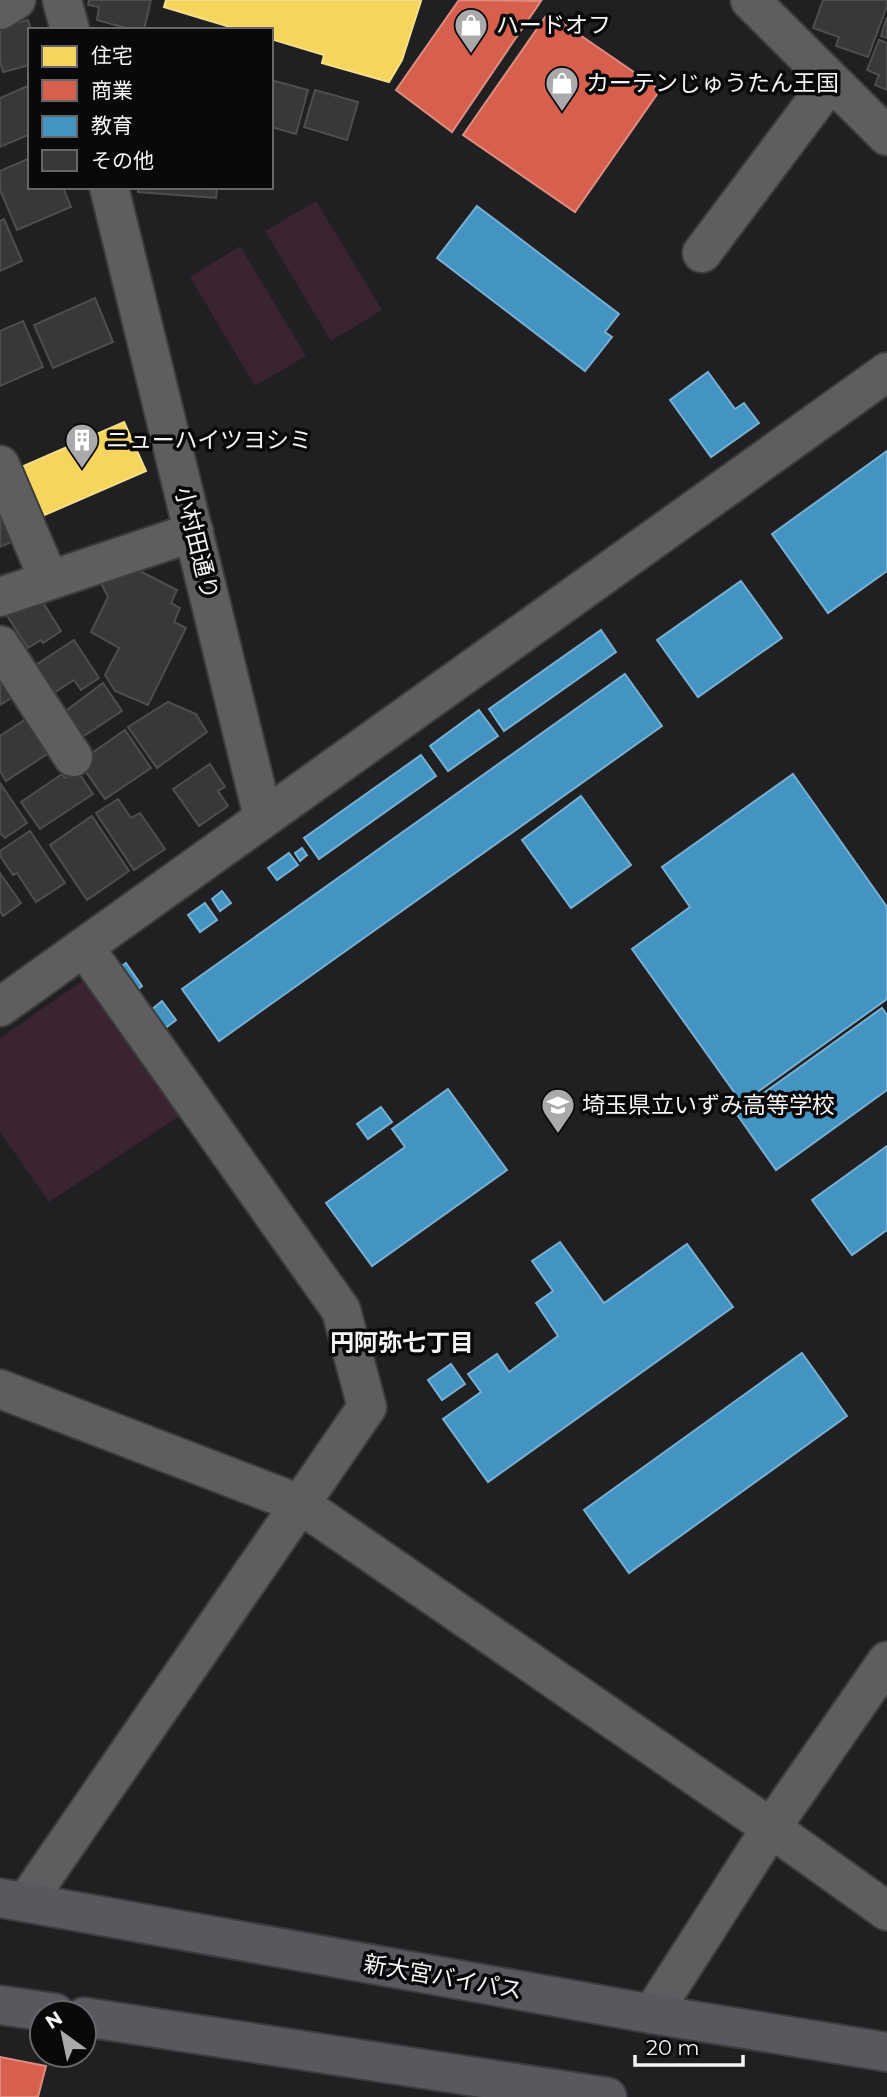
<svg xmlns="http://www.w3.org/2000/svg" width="887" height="2097" viewBox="0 0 887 2097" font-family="Montserrat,'Noto Sans JP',sans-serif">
<rect width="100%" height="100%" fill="#201f21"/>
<!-- green -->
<g fill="#392430">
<polygon points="316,201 382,310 331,341 265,231"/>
<polygon points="240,246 306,356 255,386 190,277"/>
<polygon points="84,980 184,1113 49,1202 0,1132 0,1038"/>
</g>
<!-- homes -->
<g fill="#f6d55c" stroke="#f5de8a" stroke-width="2">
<polygon points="166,0 417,0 421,1 402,60 389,82 322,63 324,55 271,39 271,30 240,30 164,7"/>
<polygon points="124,422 146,471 40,517 19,468"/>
</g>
<!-- shops -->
<g fill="#d6604d" stroke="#df8c80" stroke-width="2">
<polygon points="459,0 541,1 452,132 396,90"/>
<polygon points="548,13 660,90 575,212 463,135"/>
<polygon points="0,2057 46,2066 38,2097 0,2097"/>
</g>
<!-- schools -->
<g fill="#4393c3" stroke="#78b0d2" stroke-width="2">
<polygon points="477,206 619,314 605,332 612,337 585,371 437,258"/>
<polygon points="708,372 735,409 744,403 759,423 711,457 670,400"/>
<polygon points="887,451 887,571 828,613 772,534"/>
<polygon points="741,581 782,638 698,697 657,640"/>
<polygon points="601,630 616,652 504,731 489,709"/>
<polygon points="625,674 662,726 219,1041 182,989"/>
<polygon points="479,710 498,736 448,771 430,746"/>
<polygon points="421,755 436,776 319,859 304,838"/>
<polygon points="793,774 887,907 887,999 742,1103 632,949 690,907 662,867"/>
<polygon points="581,796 631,865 571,908 522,840"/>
<polygon points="302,848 307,855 300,861 295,853"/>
<polygon points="289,853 298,865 277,880 268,868"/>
<polygon points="222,891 231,903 220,911 212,899"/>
<polygon points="205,903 217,920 200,932 188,915"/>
<polygon points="126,963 142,986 133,993 117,970"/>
<polygon points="162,1001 176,1020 164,1029 150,1011"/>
<polygon points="882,1008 887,1015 887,1090 776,1170 736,1113"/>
<polygon points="448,1089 507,1170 372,1266 326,1203 405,1147 392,1129"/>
<polygon points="381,1107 392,1122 368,1139 357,1124"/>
<polygon points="887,1146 887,1230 852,1255 812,1200"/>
<polygon points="560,1242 604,1303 687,1244 733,1307 488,1482 443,1419 481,1392 468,1374 497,1354 509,1372 558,1336 536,1303 553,1291 532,1261"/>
<polygon points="802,1353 847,1416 629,1573 584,1510"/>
<polygon points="451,1364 465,1384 442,1400 428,1380"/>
</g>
<!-- building -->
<g fill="#393839" stroke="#4e4d4f" stroke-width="2">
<polygon points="89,0 151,0 144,30 133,30 97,20 99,7 88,5"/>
<polygon points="823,0 887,0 887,6 868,57 836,46 839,37 813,28"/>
<polygon points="887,17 887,38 881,36"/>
<polygon points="28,20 31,30 30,65 3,72 0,61 0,27"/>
<polygon points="879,40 887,43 887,90 875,85 879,75 867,70"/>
<polygon points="271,80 308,90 296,134 271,127"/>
<polygon points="30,85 30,134 0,147 0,98"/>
<polygon points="315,90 358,102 347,140 304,127"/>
<polygon points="30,158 30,187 63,187 71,207 17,230 0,190 0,171"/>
<polygon points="138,187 217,187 216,198 138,192"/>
<polygon points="4,219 22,261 0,271 0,221"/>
<polygon points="95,298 113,342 53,368 34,325"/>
<polygon points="23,321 43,367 0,386 0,331"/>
<polygon points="0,511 14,541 0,547"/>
<polygon points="130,566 177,590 171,603 180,608 174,622 186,628 148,705 115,691 105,675 119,648 91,632 108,597 100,581"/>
<polygon points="37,593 61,631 43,643 41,640 28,648 6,614"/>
<polygon points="74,640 99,678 81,690 74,680 52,694 34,666"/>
<polygon points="0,674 14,696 0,705"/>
<polygon points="103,683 122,711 79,739 63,713"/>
<polygon points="168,702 196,714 207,732 157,768 128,727"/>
<polygon points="29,717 46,744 42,747 47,754 6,781 0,771 0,736"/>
<polygon points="125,730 151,768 105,799 79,762"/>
<polygon points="210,764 225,787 218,791 228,806 199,826 173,789"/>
<polygon points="77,770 93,794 40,829 21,802 62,774 65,778"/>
<polygon points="0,783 27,823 5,838 0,833"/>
<polygon points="118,799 131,818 140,813 165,849 134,870 96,813"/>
<polygon points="92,816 129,871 87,900 50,845"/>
<polygon points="30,831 65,883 36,902 17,873 13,875 0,856 0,851"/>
<polygon points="0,873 21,903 3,916 0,911"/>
</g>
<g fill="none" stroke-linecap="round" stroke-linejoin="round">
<defs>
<g id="minor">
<polyline points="62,0 70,30"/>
<polyline points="750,0 887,136"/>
<polyline points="0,10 16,0"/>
<polyline points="109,187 263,817"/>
<polyline points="702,253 831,81"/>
<polyline points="0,465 49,580"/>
<polyline points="0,597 194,532"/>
<polyline points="0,645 73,757"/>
<polyline points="0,1007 887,372"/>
<polyline points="0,1389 300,1504 771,1828 887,1911"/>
<polyline points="26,1902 367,1407 341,1310 84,947"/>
<polyline points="652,2014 771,1828 887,1661"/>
</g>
<g id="highway">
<polyline points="0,1898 652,2014 887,2052"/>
<polyline points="0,2005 55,2013"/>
<polyline points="84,2017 607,2097"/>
</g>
</defs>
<!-- minor casing -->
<use href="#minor" stroke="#3c3c3d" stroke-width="42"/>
<!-- highway casing -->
<use href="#highway" stroke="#3c3c3d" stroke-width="42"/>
<!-- minor -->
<use href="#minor" stroke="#5e5d5f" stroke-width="38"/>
<!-- highway -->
<use href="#highway" stroke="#57595e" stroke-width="38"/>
</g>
<!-- icons -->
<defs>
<symbol id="shop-pin" viewBox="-11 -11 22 30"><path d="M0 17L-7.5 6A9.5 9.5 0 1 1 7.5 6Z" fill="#aaa9ab" stroke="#09080a"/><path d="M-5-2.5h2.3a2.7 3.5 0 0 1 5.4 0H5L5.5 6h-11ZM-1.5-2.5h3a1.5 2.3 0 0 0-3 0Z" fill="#fff"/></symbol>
<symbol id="building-pin" viewBox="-11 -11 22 30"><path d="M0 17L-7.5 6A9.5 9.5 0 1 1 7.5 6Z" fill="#aaa9ab" stroke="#09080a"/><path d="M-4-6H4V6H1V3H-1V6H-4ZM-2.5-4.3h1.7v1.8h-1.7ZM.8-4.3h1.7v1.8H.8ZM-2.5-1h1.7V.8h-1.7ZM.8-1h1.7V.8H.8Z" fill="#fff"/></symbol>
<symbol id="school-pin" viewBox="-11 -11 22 30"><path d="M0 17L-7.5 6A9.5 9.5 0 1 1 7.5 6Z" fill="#aaa9ab" stroke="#09080a"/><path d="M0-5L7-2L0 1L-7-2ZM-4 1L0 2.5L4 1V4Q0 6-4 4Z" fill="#fff"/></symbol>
</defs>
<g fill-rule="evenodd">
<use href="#shop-pin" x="452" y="6" width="38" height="52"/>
<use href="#shop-pin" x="543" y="64" width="38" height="52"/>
<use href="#building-pin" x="63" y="421" width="38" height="52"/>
<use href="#school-pin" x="539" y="1086" width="38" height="52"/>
</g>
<g text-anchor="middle" stroke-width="7" stroke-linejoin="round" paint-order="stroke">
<!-- poi labels -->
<g font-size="23" fill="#f4f4f6" stroke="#09080a" text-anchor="start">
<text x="496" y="33">ハードオフ</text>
<text x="586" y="91">カーテンじゅうたん王国</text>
<text x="106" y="448">ニューハイツヨシミ</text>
<text x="582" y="1113">埼玉県立いずみ高等学校</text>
</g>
<!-- street labels -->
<g font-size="23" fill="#f4f4f6" stroke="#09080a">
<text transform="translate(197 543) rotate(76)" y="8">小村田通り</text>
<text transform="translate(443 1977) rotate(10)" y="8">新大宮バイパス</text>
</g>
<!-- neighbourhood labels -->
<g font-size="24" font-weight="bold" fill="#f4f4f6" stroke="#09080a">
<text x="402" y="1351">円阿弥七丁目</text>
</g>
</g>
<!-- legend -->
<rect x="28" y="28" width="245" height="161" fill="#09080a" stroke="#676668" stroke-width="2"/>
<rect x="42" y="46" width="35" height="21" fill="#f6d55c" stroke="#676668" stroke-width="2"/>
<text x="91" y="63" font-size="21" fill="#f4f4f6">住宅</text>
<rect x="42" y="80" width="35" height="21" fill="#d6604d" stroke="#676668" stroke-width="2"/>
<text x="91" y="98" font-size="21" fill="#f4f4f6">商業</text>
<rect x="42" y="116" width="35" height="21" fill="#4393c3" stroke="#676668" stroke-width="2"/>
<text x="91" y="133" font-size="21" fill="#f4f4f6">教育</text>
<rect x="42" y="150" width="35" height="21" fill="#393839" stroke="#676668" stroke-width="2"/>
<text x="91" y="168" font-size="21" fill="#f4f4f6">その他</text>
<!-- north arrow -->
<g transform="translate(63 2034) rotate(327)"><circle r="33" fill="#09080a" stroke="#676668" stroke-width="2"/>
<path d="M0-5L12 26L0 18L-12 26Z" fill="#aaa9ab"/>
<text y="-10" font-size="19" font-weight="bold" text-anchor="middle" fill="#f4f4f6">N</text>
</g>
<!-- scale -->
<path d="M635 2055v10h108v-10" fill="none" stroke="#f4f4f6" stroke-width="3.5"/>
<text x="646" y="2055" font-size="21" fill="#f4f4f6" stroke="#09080a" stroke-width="5" paint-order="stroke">20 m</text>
</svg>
